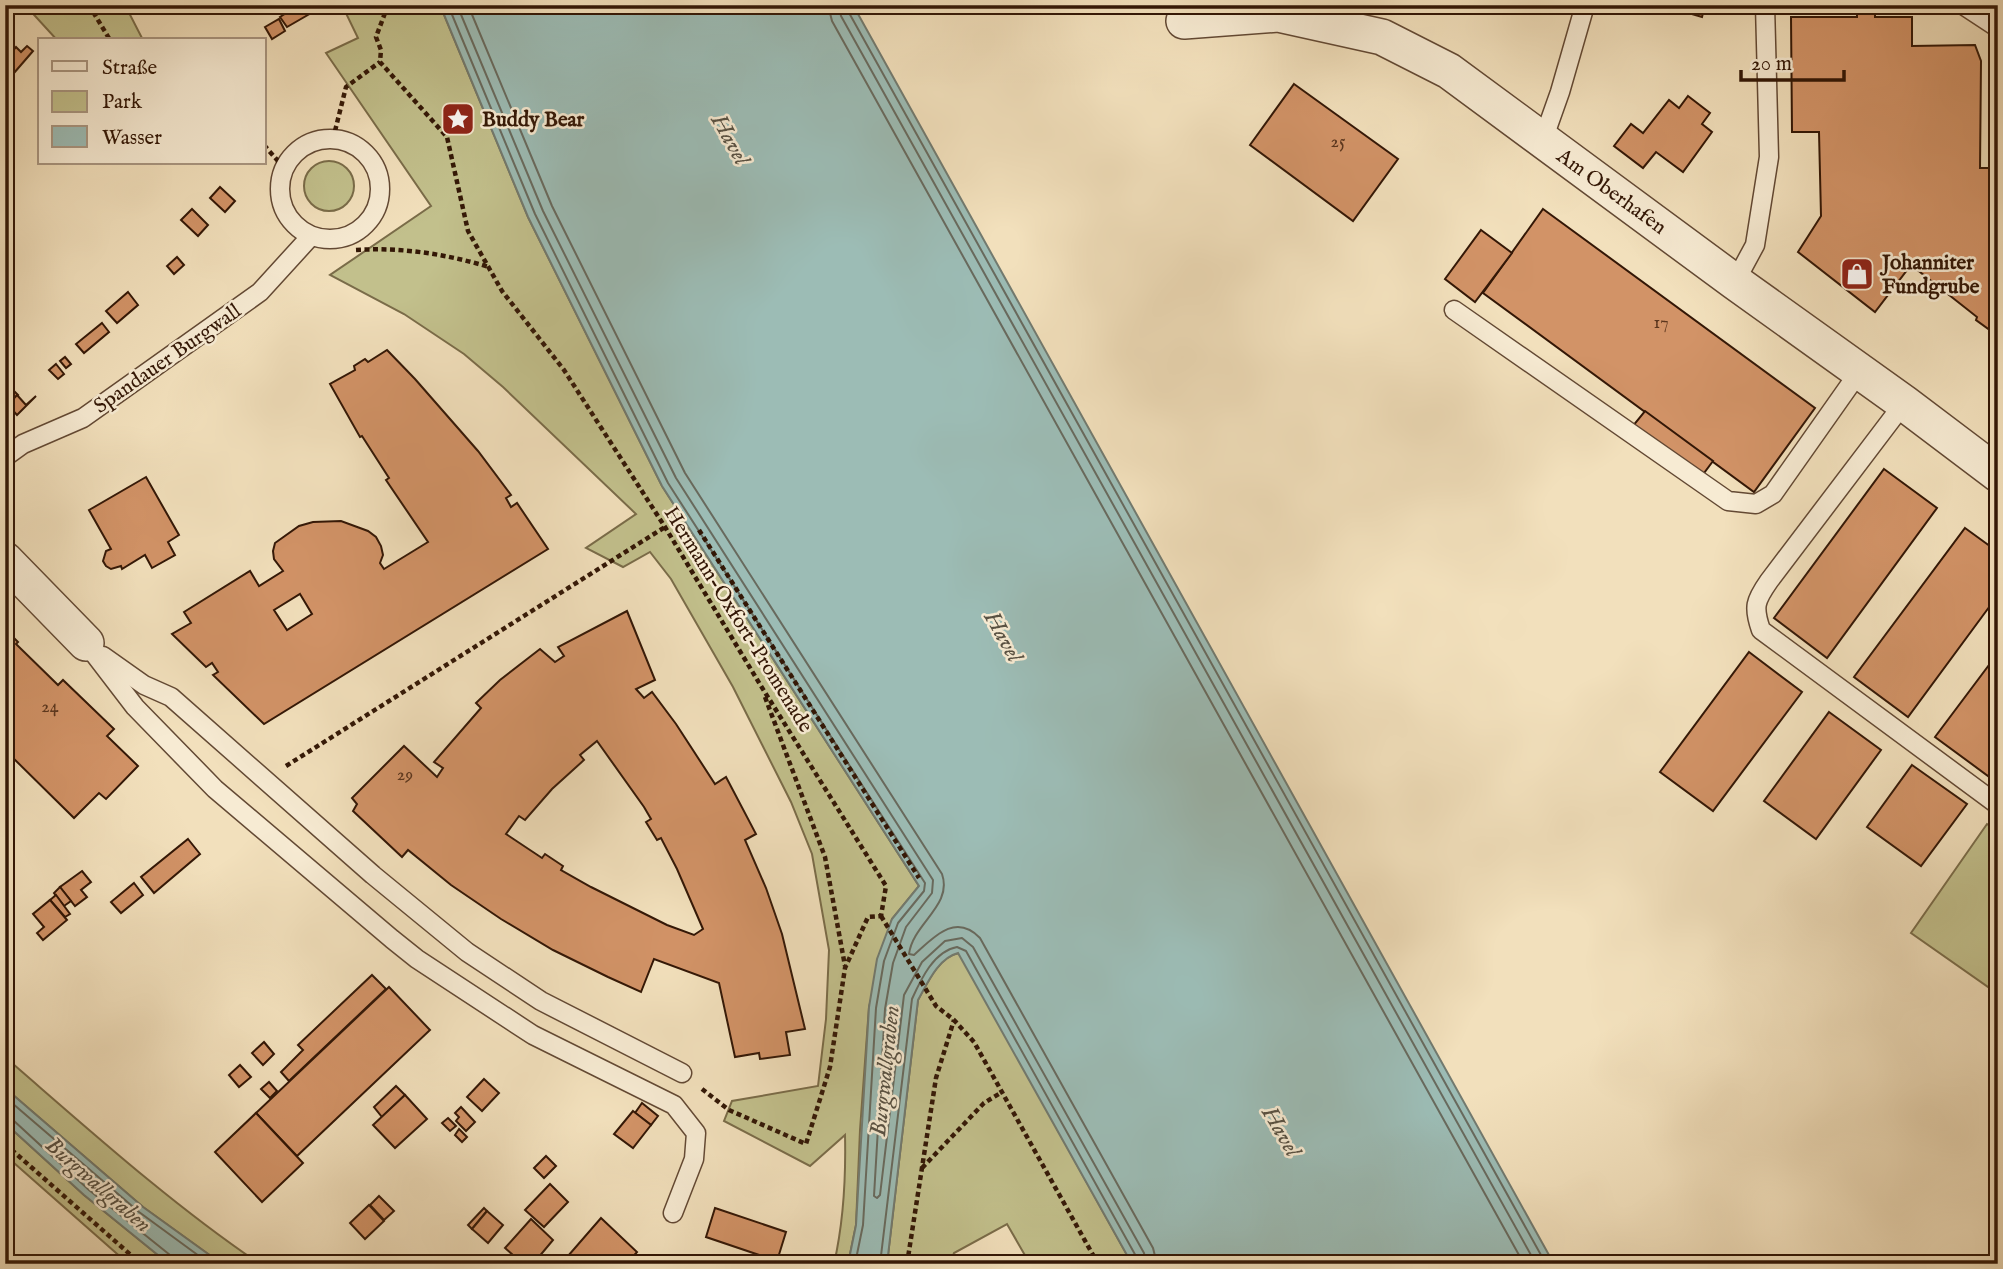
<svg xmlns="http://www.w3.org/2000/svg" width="2003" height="1269" viewBox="0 0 2003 1269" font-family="'IM FELL English',serif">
<rect width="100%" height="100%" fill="#f2e0bc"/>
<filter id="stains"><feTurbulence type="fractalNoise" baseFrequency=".00286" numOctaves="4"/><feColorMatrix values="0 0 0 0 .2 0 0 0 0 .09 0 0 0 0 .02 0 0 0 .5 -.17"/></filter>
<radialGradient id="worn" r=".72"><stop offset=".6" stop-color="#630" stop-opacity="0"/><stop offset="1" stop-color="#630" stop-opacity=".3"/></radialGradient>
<!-- green -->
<g fill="#c2c08c" stroke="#7a6c49" stroke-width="2">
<polygon points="25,5 125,5 143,40 57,40"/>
<path d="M342,5h98l88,212 134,269 257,400 -27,33 -23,88 -9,123 -4,95 -8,39h-14c10,-44 12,-85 11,-129l-35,31 -86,-45 8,-20 86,-15 8,-67 3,-69 -17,-96 -21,-52 -58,-115 -62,-108 -21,-27 -27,15 -37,-19 50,-34 -133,-127 -39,-33 -60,-40 -74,-39 101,-69 -105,-153 32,-15z"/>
<circle cx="329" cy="186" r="25"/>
<polygon points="1987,824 1998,831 1998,979 1991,989 1911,933"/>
<path d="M959,953l2,3 171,308h-102l-23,-40 -53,29 -4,11h-63l31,-264c9,-16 20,-43 41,-47z"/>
<path d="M5,1057c81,70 166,147 255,207h-38l-79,-57 -138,-119z"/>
<polygon points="5,1123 84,1195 169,1264 119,1264 124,1260 5,1155"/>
</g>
<!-- water -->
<g fill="#9cbcb5" stroke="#727a6f" stroke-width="2">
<path d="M440,5h413l701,1259h-422l-174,-311c-20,5 -31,31 -40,47l-31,264h-39l8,-39 13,-218 8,-48 15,-40 27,-33 -257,-400 -134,-269z"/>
<polygon points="5,1088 143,1207 222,1264 169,1264 84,1195 5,1123"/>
</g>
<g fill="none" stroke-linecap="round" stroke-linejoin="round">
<!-- shore -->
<g stroke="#686a5e" stroke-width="2">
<polyline points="448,5 535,214 668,483 925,883 924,891 898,923 884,961 876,1008 863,1225 855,1264"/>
<polyline points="457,5 543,211 676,478 933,880 932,893 906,927 893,963 885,1009 874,1196 877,1198 880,1195 904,995 922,962 945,941 962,938 973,947 1144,1253 1146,1264"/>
<path d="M468,5l84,201 133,267 257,401c11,32 -29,49 -33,80l5,1c19,-17 41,-43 66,-17l173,310 4,16"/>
<polyline points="828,5 832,21 1524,1264"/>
<polyline points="839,5 841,16 1536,1264"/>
<polyline points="848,5 848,11 1546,1264"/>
<polyline points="5,1097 139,1212 210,1264"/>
<polyline points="5,1118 13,1120 89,1190 170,1255 173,1264"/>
<path d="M880,1264l32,-265c9,-20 22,-48 45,-52l9,4 171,307 1,6"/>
</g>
</g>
<!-- building -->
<g fill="#d29367" stroke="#331706" stroke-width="2" fill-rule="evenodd">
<polygon points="175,5 193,5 178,13"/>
<polygon points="299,5 325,5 287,27 280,17"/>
<polygon points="1661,5 1705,5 1702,17"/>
<polygon points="1857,5 1875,5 1875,17 1912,17 1912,46 1975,45 1981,61 1980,168 1998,168 1998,336 1976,320 1977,317 1911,265 1875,312 1798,252 1821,216 1819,132 1792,132 1791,17 1857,17"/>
<polygon points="279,19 285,31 272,39 265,27"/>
<polygon points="27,46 33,51 14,73 5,65 5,60 16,47 21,52"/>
<polygon points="1294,84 1398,159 1353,221 1250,145"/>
<polygon points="1688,96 1710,113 1702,124 1712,132 1683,172 1656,152 1643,168 1614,146 1631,124 1643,133 1669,100 1679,108"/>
<rect x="1990" y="156" width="8" height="12"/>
<polygon points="220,187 235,201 225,212 210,198"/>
<polygon points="192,209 208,225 198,236 181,220"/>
<polygon points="1543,209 1815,408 1754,492 1483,293"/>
<polygon points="1481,230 1512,253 1475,302 1445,279"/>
<polygon points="177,257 184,265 174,274 167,266"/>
<polygon points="128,292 138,305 117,323 106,311"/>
<polygon points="102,323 109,332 84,353 76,344"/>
<path d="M387,350l28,29 63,72 33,44 -5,3 5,9 6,-4 31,46 -284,175 -51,-49 5,-3 -6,-9 -6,4 -34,-33 19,-11 -7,-11 66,-41 9,15 24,-15 -9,-12 -1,-8 2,-8 24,-17 14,-4 28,-1 27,10 8,6 5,9 2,9 -3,8 4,6 44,-27 -42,-62 3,-2 -27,-42 -2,1 -30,-53 25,-14 -1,-4 11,-7 3,3zM300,594l12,20 -25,16 -13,-20z"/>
<polygon points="65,357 71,364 66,368 60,361"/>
<polygon points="56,364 64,374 58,379 49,370"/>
<polygon points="5,382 18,395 8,404 5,401"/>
<polygon points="1998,390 1998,404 1991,399"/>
<polygon points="17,395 26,405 36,396 17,415 8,405"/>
<polygon points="1645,411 1713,461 1701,477 1632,427"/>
<polygon points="1884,469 1937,508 1827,658 1774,618"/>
<polygon points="146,477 179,535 168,542 175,555 152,568 145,555 122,569 121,566 111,569 106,566 103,561 106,551 111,549 89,510"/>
<polygon points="1965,528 1998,552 1998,595 1908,717 1854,677"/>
<path d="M627,611l28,69 -19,9 8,9 8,-6 24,32 39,60 11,-7 30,57 -11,6 21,48 16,46 23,95 -19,3 4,23 -30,4 -1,-6 -24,4 -16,-74 -65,-24 -13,33 -33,-15 -55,-27 -52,-31 -50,-34 -43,-35 -6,7 -49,-46 4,-7 -5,-6 52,-52 33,31 6,-9 -9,-6 47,-54 -5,-5 24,-23 40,-31 15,13 9,-6 -6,-9zM597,741l47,66 7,12 -5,3 11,18 4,-2 16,31 26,60 -9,6 -27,-10 -76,-38 -30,-17 2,-4 -18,-12 -3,4 -36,-24 13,-18 6,4 27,-31 32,-29 -4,-5z"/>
<polygon points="5,629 18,642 16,644 58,685 63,680 114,729 107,736 138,766 106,799 99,793 74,818 5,750"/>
<polygon points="1749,652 1802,692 1713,811 1660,772"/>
<polygon points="1998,653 1998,762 1988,776 1935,737"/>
<polygon points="1829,712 1881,750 1816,839 1764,801"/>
<polygon points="1912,765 1967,804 1921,866 1867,827"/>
<polygon points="188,839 200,854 154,893 141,877"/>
<polygon points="82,871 91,882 81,890 87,897 75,906 60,887"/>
<polygon points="134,883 143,895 121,913 111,902"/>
<polygon points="60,887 71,901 64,906 54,893"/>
<polygon points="56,895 70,914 65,917 50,900"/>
<polygon points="50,900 67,920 43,940 37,933 44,927 33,914"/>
<polygon points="372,975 386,989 289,1081 281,1072 303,1050 298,1045"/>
<polygon points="389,987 430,1030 297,1156 256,1113"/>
<polygon points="264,1042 274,1054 263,1065 252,1053"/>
<polygon points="240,1065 251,1077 239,1087 229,1075"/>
<polygon points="484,1079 499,1093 482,1111 467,1097"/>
<polygon points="269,1082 277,1091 270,1098 261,1089"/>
<polygon points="396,1086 405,1095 382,1117 374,1107"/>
<polygon points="405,1095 427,1119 395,1148 373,1125"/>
<polygon points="642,1103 658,1116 651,1125 635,1113"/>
<polygon points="461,1107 475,1122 466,1131 456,1121 459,1117 455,1113"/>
<polygon points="633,1111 651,1125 633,1148 614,1134"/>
<polygon points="256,1113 303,1163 262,1202 215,1152"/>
<polygon points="448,1118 456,1126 450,1131 442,1123"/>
<polygon points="459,1129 467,1137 462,1142 455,1135"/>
<polygon points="546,1156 556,1166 544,1178 534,1168"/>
<polygon points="550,1184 568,1202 544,1227 525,1210"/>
<polygon points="379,1196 394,1211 384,1220 370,1205"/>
<polygon points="369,1205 384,1221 365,1239 350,1223"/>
<polygon points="484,1208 487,1211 472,1229 468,1225"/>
<polygon points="715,1208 786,1232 777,1261 706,1237"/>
<polygon points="487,1211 503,1225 488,1243 472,1229"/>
<polygon points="601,1218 637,1252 627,1264 561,1264"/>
<polygon points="531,1219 553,1240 533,1264 523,1264 505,1248"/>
</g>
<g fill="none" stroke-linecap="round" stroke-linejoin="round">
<defs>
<g id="service">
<polyline points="1963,5 1998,28"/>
<circle cx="330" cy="189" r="50"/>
<polyline points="1543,140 1560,92 1585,5"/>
<polyline points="1735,282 1755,245 1769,157 1765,5"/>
<polyline points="1454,310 1728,501 1756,504 1773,494 1859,372"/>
<path d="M1904,403l-135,178c-14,20 -16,26 -8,49l237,175"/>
<polyline points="5,457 23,444 83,418 260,292 311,236"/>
<polyline points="86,643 135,707 215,789 392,939 417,959 533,1035 674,1105 696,1133 694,1159 673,1213"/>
<polyline points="103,656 144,685 171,697 373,875 467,952 541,1001 682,1073"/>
</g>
<g id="minor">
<polyline points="1184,21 1278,14 1382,37 1449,71 1735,282 1904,403 1998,474"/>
<polyline points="5,560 86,643"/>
</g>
</defs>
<!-- service casing -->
<use href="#service" stroke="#634934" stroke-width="21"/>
<!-- minor casing -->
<use href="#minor" stroke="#634934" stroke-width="38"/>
<!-- path -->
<g stroke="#331706" stroke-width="4.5" stroke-dasharray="5 3.5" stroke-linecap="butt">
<polyline points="89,5 110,40"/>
<polyline points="388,5 376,37 381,50 380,62 447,137 468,231 502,291 564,370 665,527 761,686 886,886 881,916"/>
<polyline points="333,139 346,87 380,62"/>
<polyline points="264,145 284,168"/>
<path d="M356,250c45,-3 90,4 133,17"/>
<polyline points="699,530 919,878"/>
<polyline points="765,697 825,857 845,966"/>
<polyline points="286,766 665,527"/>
<polyline points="881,916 936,1006 954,1020 974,1042 1098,1264"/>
<polyline points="702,1089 729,1110 806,1144 830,1067 845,968 868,917 881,916"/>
<polyline points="5,1144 141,1264"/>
<polyline points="922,1168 984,1103 1002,1092"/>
<polyline points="907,1264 936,1078 954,1020"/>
</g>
<!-- service -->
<use href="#service" stroke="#f7ebd3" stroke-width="18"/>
<!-- minor -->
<use href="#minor" stroke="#f7ebd3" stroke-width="35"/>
</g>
<!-- icons -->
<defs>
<symbol id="sight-square" viewBox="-11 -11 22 22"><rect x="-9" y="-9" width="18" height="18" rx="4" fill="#8f2418" stroke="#f7ebd3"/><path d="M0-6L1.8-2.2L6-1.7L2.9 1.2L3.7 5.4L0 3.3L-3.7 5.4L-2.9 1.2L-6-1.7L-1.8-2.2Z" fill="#fff"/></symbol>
<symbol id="shop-square" viewBox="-11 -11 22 22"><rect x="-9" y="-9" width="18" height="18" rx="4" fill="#8f2418" stroke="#f7ebd3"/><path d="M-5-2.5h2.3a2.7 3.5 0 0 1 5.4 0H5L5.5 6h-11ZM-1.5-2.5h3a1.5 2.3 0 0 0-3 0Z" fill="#fff"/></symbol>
</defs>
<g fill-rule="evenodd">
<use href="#sight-square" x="439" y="100" width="38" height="38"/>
<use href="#shop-square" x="1838" y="255" width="38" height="38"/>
</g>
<g text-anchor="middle" stroke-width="5" stroke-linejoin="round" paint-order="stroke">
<!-- number labels -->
<g font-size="18" fill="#5b361e">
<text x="1338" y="147">25</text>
<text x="1661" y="328">17</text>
<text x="50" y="712">24</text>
<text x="405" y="780">29</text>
</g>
<!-- poi labels -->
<g font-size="21" font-weight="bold" fill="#331706" stroke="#f7ebd3" text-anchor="start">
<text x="482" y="126">Buddy Bear</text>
<text x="1882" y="269">Johanniter<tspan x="1882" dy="24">Fundgrube</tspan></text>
</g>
<!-- street labels -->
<g font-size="21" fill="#331706" stroke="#f7ebd3">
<text transform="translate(1612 191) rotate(36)" y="7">Am Oberhafen</text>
<text transform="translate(167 358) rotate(-35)" y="7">Spandauer Burgwall</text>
<text transform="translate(739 619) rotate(58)" y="7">Hermann-Oxfort-Promenade</text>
</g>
<!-- water labels -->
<g font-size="23" font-style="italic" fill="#585143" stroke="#f7ebd3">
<text transform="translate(731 139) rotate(61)" y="8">Havel</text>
<text transform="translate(1004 636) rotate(61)" y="8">Havel</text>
<text transform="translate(884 1071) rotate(-84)" y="8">Burgwallgraben</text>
<text transform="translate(1282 1131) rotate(60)" y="8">Havel</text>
<text transform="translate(99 1184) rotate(41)" y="8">Burgwallgraben</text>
</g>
</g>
<!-- margin -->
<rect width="2003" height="1269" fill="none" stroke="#f2e0bc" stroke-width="28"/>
<rect x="7" y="7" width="1989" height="1255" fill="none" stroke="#331706" stroke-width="3.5"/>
<rect x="14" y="14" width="1975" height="1241" fill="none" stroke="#331706" stroke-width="2"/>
<!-- legend -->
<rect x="38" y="38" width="228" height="126" fill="#f7ebd3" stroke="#a99681" stroke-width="2"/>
<rect x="52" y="61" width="35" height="10" fill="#f7ebd3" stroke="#a99681" stroke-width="2"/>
<text x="102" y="74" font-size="21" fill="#331706">Straße</text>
<rect x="52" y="91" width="35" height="21" fill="#c2c08c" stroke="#a99681" stroke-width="2"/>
<text x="102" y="108" font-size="21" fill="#331706">Park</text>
<rect x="52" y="126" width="35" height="21" fill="#9cbcb5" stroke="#a99681" stroke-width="2"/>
<text x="102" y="144" font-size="21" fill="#331706">Wasser</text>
<!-- scale -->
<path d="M1741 70v10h103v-10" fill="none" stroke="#331706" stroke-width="3.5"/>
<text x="1751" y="70" font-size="21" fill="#331706" stroke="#f7ebd3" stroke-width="5" paint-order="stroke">20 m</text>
<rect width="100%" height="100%" filter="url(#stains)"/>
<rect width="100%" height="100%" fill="url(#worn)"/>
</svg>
